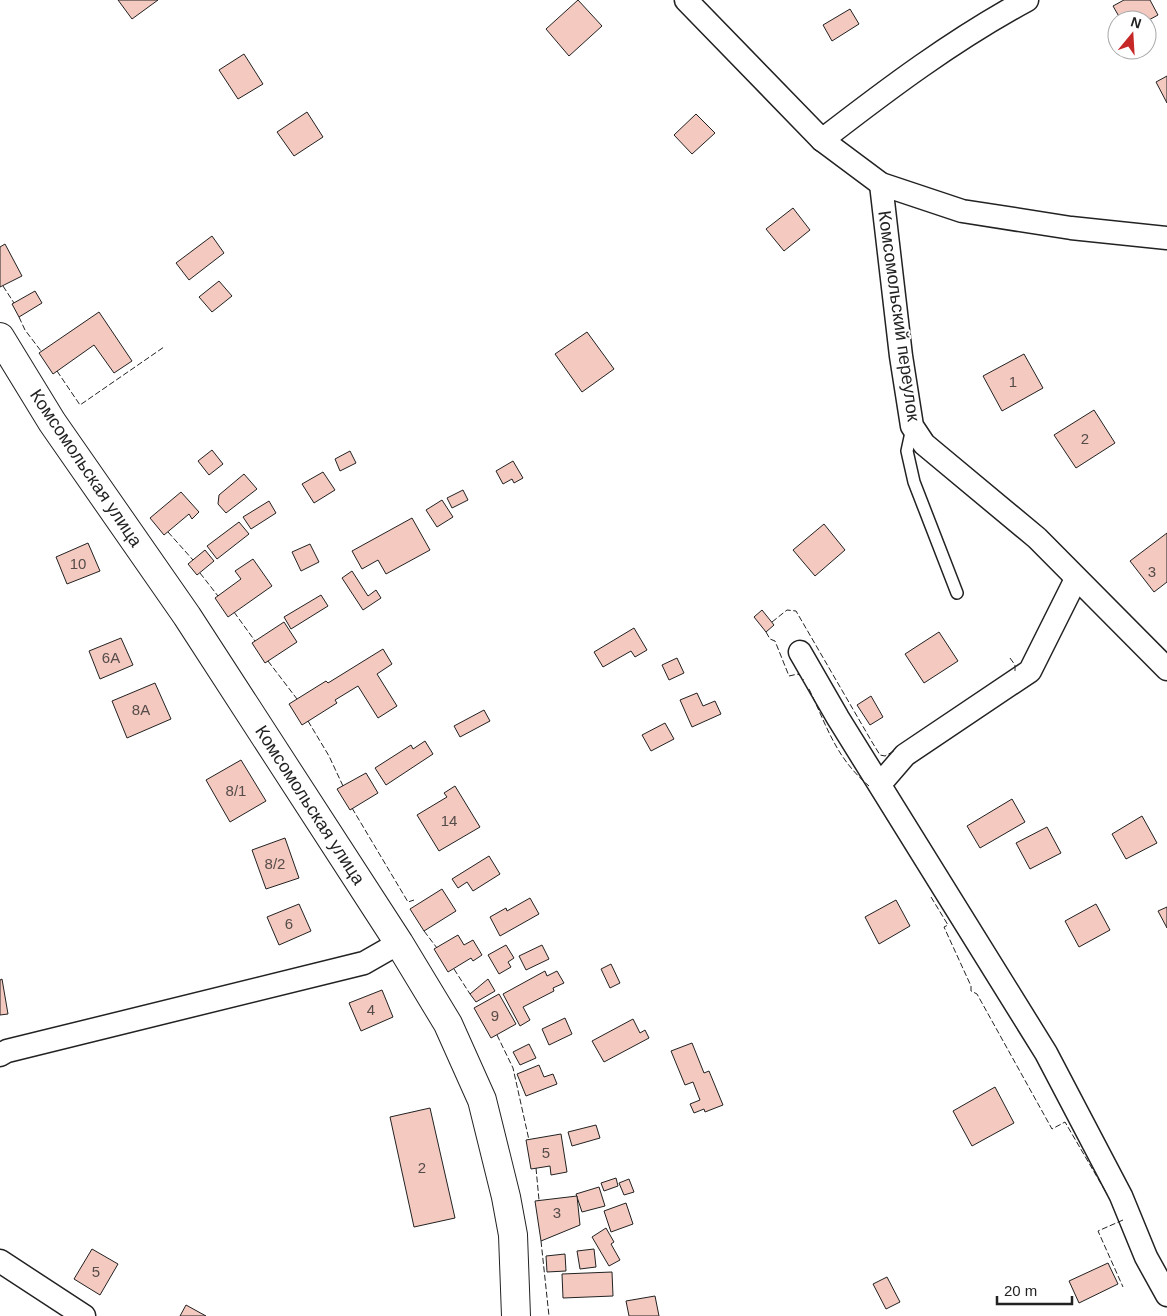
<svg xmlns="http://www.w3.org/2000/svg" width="1167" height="1316" viewBox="0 0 1167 1316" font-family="Arial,sans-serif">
<rect width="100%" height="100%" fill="#fff"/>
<!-- building -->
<g fill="#f3c9c0" stroke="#222">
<polygon points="118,0 158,0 132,19"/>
<polygon points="578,0 602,26 569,56 546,29"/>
<polygon points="1124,0 1150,0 1158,15 1147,21 1121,20 1113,6"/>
<polygon points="850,9 859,24 832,41 823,25"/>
<polygon points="244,54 263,84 238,99 219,70"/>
<polygon points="1167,76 1167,103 1156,82"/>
<polygon points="307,112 323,137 294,156 277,132"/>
<polygon points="696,114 715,133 692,154 674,135"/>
<polygon points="793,208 810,230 784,251 766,229"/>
<polygon points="212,236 224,253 189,280 176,263"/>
<polygon points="5,244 22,276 0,287 0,247"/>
<polygon points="219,281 232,296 212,312 199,297"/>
<polygon points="35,291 42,303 19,317 12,304"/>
<polygon points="99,312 132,361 114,373 94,345 53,374 39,353"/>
<polygon points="587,332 614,369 582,392 555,354"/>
<polygon points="1024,354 1043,388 1002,411 983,376"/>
<polygon points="1094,410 1115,443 1076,468 1054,435"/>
<polygon points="212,450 223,464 209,475 198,461"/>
<polygon points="350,451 356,463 340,471 335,459"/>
<polygon points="513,461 523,478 514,483 512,479 503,484 496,471"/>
<polygon points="323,472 335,490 314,503 302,484"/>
<polygon points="244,474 257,489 226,513 218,504 219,495"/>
<polygon points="463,490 468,500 452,508 447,498"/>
<polygon points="181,492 199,512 192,519 189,514 164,535 150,518"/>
<polygon points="442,500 453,517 437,527 426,510"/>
<polygon points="269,501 276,513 251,529 243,517"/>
<polygon points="412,518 430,550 386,574 378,560 362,569 352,551"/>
<polygon points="239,522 249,534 217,559 207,546"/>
<polygon points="824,524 845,550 815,576 793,550"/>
<polygon points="1167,533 1167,582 1154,592 1130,561"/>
<polygon points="88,543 100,571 67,584 56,557"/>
<polygon points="310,544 319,562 301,571 292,552"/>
<polygon points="205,550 214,561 197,575 188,564"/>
<polygon points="253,559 272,586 228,617 215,598 241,579 235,571"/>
<polygon points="352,571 368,596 376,590 381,598 363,610 342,578"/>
<polygon points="321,595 328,606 291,629 284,617"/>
<polygon points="762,610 774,625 766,632 754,617"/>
<polygon points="284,622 297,642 265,663 252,643"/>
<polygon points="634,628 647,650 635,657 631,651 603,667 594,652"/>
<polygon points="939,632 958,661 924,683 905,654"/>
<polygon points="121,638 133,665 100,679 89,651"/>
<polygon points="383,649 392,664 377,674 397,706 378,718 358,686 335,700 337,703 302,725 289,704 326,681 328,683"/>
<polygon points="677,658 684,673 669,680 662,665"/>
<polygon points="155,683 171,719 127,738 112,701"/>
<polygon points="697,693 703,706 715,701 721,714 692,727 680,700"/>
<polygon points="871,696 883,717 870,725 857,705"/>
<polygon points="484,710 490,721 460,737 454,726"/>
<polygon points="665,723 674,739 651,751 642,735"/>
<polygon points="425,741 433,754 386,785 375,768 411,745 413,749"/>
<polygon points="241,760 266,801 230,822 206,780"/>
<polygon points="366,773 378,793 350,810 337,789"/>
<polygon points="455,786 480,827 439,851 417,815 447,797 444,793"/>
<polygon points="1012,799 1025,822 980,848 967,826"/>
<polygon points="1142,816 1157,843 1126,859 1112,834"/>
<polygon points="1047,827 1061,853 1030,869 1016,843"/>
<polygon points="285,838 299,878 266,889 252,850"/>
<polygon points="489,856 500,874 473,891 467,882 458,888 452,879"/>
<polygon points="442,889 456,911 424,931 410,909"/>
<polygon points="530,898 539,914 500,936 490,917 506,908 507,911"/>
<polygon points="896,900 910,926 879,944 865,917"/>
<polygon points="299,904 311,931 279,945 267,917"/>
<polygon points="1096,904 1110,930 1079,947 1065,921"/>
<polygon points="1167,907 1167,928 1158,911"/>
<polygon points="458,935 464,945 473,940 482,955 473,961 471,958 448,972 434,949"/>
<polygon points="506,945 514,958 508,962 511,967 499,974 488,955"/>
<polygon points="542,945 549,959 526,970 519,956"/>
<polygon points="611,964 620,983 610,988 601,969"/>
<polygon points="545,971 547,976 557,971 564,983 553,988 554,991 523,1007 530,1020 520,1026 503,994"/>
<polygon points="2,979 8,1014 0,1015 0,980"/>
<polygon points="488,979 495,991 476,1002 470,994"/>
<polygon points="382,990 393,1017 361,1031 349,1003"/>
<polygon points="499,994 516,1024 491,1038 474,1008"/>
<polygon points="565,1018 572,1034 549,1045 542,1029"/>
<polygon points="633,1019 640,1033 645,1030 649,1038 604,1062 592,1041"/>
<polygon points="692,1043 704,1073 709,1071 723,1105 705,1112 704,1109 694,1113 690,1104 700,1100 693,1082 685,1085 671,1051"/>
<polygon points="529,1044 536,1058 520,1065 513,1052"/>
<polygon points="539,1065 544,1077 553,1074 557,1084 526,1096 517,1074"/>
<polygon points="995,1087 1014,1123 972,1146 953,1111"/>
<polygon points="430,1108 455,1218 414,1227 390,1117"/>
<polygon points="596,1125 600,1138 572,1146 568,1132"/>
<polygon points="561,1134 567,1172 551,1175 550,1166 531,1169 526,1140"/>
<polygon points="616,1178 618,1186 604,1191 601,1183"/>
<polygon points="629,1179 634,1192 624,1195 619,1183"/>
<polygon points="599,1187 605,1206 582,1212 576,1194"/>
<polygon points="577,1196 580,1225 541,1241 535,1201"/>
<polygon points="626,1203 633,1224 611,1232 604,1211"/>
<polygon points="606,1228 614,1242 611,1244 620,1260 609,1266 592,1237"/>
<polygon points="92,1249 118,1264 100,1295 74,1279"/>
<polygon points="594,1249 596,1267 580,1269 577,1251"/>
<polygon points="565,1254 566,1271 547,1272 546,1256"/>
<polygon points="1108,1263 1118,1284 1079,1303 1069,1281"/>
<polygon points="612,1272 613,1296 563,1298 562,1274"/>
<polygon points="887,1277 900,1302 886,1309 873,1284"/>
<polygon points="655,1296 659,1316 629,1316 626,1301"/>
<polygon points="186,1305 206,1316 180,1316"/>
</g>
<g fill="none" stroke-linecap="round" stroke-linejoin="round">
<defs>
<polyline id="lane" points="912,428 907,451 914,482 957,593"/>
<g id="street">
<polyline points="686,0 822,140 881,184 962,211 1071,228 1167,238"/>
<path d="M822,140c66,-51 131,-100 205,-140"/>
<polyline points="881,184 901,356 912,426 924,444 1037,538 1167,669"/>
<polyline points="800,652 838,718 1046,1053 1121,1196 1146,1257 1167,1295"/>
<polyline points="880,784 905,755 1030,671 1076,579"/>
<polyline points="0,1055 7,1051 364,963 399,943"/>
<polyline points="0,1261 84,1316"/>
</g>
<polyline id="secondary" points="0,337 52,422 187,616 399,943 448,1024 482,1100 506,1197 513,1235 516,1316"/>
</defs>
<!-- lane casing -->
<use href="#lane" stroke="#222" stroke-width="14"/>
<!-- street casing -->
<use href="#street" stroke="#222" stroke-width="25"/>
<!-- secondary casing -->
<use href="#secondary" stroke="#222" stroke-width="30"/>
<!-- lane -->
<use href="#lane" stroke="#fff" stroke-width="11"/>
<!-- street -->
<use href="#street" stroke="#fff" stroke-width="22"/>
<!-- secondary -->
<use href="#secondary" stroke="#fff" stroke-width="28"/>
<!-- fence -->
<g stroke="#222" stroke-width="1" stroke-dasharray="6 2.5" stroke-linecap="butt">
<polyline points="3,286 14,303"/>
<polyline points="19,317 25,330 41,351"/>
<polyline points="57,371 80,405 164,347"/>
<polyline points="168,532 193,560"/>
<polyline points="200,573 218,596"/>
<polyline points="234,612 255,641"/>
<polyline points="772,622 787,610 796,611 872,742 880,755 885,756 894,751"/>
<polyline points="766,632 770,639 775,641 789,676 798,674 804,680"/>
<polyline points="1010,658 1015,665 1015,671"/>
<polyline points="268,661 297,699"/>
<path d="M809,689c18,37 26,68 60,97"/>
<polyline points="308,721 329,756 343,786"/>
<polyline points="352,808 408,902 414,900"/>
<polyline points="931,897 948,925 944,927 971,986 971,991 977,994 1052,1129 1065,1122 1107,1194"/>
<polyline points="424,931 437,948"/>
<polyline points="454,969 470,994"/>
<polyline points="497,1035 513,1068 529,1140"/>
<polyline points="536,1168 539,1200"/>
<polyline points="1123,1220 1098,1231 1123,1287"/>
<polyline points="541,1241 549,1316"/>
</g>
</g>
<g text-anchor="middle" stroke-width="4" stroke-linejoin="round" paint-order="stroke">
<!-- number labels -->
<g font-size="15" fill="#564c4a">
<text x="1013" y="387">1</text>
<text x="1085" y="444">2</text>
<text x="78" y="569">10</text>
<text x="1152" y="577">3</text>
<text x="111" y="663">6А</text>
<text x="141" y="715">8А</text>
<text x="236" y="796">8/1</text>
<text x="449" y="826">14</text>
<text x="275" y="869">8/2</text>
<text x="289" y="929">6</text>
<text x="371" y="1015">4</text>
<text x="495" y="1021">9</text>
<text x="546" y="1158">5</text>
<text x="422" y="1173">2</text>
<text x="557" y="1218">3</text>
<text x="96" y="1277">5</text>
</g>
<!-- street labels -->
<g font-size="18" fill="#222" stroke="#fff">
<text transform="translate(899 316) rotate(82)" y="6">Комсомольский переулок</text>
<text transform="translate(86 468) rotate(56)" y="6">Комсомольская улица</text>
<text transform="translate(310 805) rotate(57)" y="6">Комсомольская улица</text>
</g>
</g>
<!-- north arrow -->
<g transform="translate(1132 35) rotate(18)"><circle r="24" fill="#ffffff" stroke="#a7a7a7"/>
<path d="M0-4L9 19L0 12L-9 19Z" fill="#c62828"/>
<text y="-8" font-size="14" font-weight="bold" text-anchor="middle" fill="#222222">N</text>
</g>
<!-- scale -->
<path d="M997 1296v8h75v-8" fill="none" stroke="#222222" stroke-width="2.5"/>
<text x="1004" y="1296" font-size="15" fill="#222222" stroke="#ffffff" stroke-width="4" paint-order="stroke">20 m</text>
</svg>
